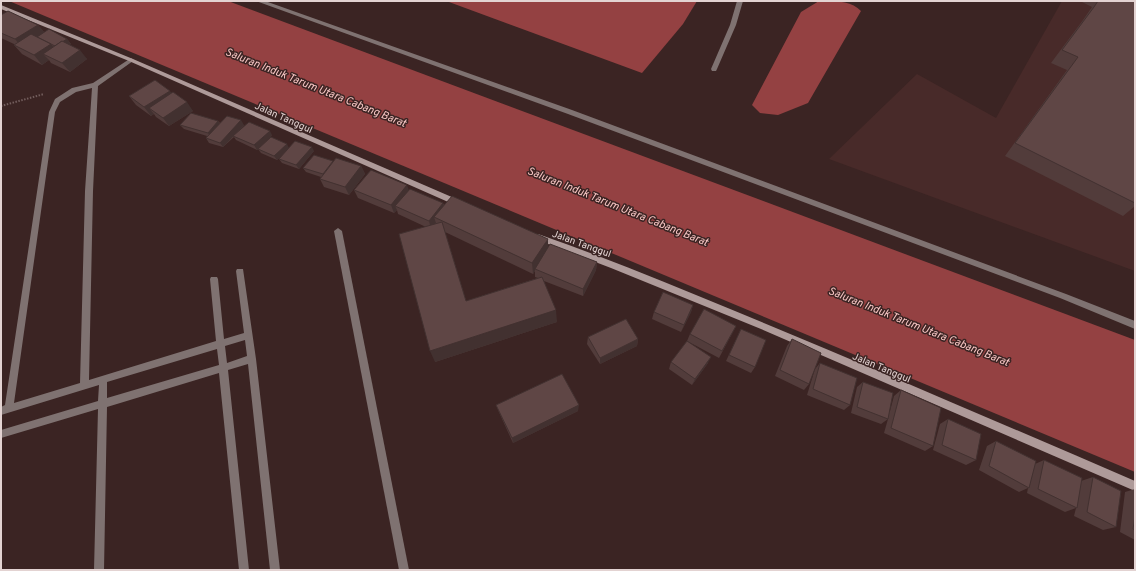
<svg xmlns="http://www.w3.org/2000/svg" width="1136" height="571" viewBox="0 0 1136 571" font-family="Overpass,sans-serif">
<rect width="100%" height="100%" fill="#3b2423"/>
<!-- built -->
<polygon fill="#482a29" points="1062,1 1135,1 1135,271 829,159 917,74 996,118"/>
<!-- water -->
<g fill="#944142">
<polygon points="9,1 228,1 1135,340 1135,472"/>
<polygon points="452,1 697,1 683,24 642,73 449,2"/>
<path d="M819,1c14,0 32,-1 42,10l-53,92 -30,12 -18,-2 -8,-8 49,-93z"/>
</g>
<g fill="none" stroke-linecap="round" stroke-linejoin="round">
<!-- path -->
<polyline stroke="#725d5c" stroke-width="2" stroke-dasharray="1.5 1.5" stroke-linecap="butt" points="1,106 44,94"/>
<!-- lane -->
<polygon fill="#7f7271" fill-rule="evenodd" points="737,1 743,1 736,25 717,69 716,71 712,71 711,69 730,25"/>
<!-- street -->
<g fill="#7f7271" fill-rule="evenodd">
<polygon points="256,1 265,1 572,110 1066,294 1135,321 1135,329 1060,298 568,114"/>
<path d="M131,58l3,2 -1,1 -35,25 -5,105 -4,189 127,-39 -6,-62 1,-2h6l1,2 6,60 20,-6 -8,-62 1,-2h6l13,90 24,211h-10l-22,-206 -20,6 21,200h-10l-20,-197 -112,34 -3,163h-10l4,-161 -97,29v-8l97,-29 1,-16 -98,30v-8l4,-2 44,-293 6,-13 17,-11 21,-5zM92,88l-7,103 -5,192 -66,20 41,-291 5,-10 16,-10zM245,340l2,16 -20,7 -2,-17zM217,349l2,16 -112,33v-16z"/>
<polygon points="338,228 342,231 409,570 399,570 334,231"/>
</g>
<!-- secondary -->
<g fill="#ae9a99" fill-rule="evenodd">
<polygon points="1,5 133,59 461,201 462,203 461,205 455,205 129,61 1,9"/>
<path d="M538,234c66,23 132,50 197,77 134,55 267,113 400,170v10l-374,-162 -150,-61 -76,-29 -1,-2 1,-2z"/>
</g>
</g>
<!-- wall -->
<g fill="#523c3b" fill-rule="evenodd">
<polygon points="1080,1 1135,1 1135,206 1123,216 1005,156 1067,70 1051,63 1083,20 1092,7"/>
<polygon points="1,13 3,15 38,25 44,32 67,39 71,44 69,45 87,59 70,72 51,63 49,60 42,65 22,54 14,45 14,44 1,38"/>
<polygon points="172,93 193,111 169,126 156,117 154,114 151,116 136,105 129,96"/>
<polygon points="218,121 220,123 244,125 239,131 272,135 257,150 236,140 234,137 223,147 209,143 206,138 207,136 184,129 180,125"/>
<polygon points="289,148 314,151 299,169 282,163 279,159 287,150 277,160 261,153 258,149"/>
<polygon points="333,161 361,166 365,174 349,195 324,187 320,179 321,177 306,172 303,168"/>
<path d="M354,190h55l34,13 1,2 104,41 49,16 -1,8 -13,26 -39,-15 13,41 -122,40 -9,-135 -28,-13 -1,-4 -3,3 -36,-15zM445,232l88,42 2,-3v6l3,1 -72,23z"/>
<polygon points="693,305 691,312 681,332 652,319 654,312"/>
<polygon points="736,326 719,358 687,341 690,334"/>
<polygon points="741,329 755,367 751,373 726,361"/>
<polygon points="588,337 638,339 637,346 600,364 587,344"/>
<polygon points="792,339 809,384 804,390 775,376 787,346"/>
<polygon points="671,362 708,363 692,385 669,369"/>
<polygon points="820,363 850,405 844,410 807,395 815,369"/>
<polygon points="863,382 890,411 894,396 901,390 933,446 925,451 884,433 888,419 881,424 851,413 857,387"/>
<polygon points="496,405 578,411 513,443 498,410"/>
<polygon points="948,419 976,460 966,465 933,450 940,424"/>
<polygon points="996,441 1035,464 1044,460 1081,481 1093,477 1116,527 1103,530 1074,516 1076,508 1065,512 1027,493 1028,488 1019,492 979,470 987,446"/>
<polygon points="1135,489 1135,540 1120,532 1125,492"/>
</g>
<!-- shaded-wall -->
<g fill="#423130">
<polygon points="38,25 46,34 23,49 15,39"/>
<polygon points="67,39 71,44 60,51 56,46"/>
<polygon points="51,44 59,54 43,54 49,60 42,65 34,55"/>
<polygon points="80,50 87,59 70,72 62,63"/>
<polygon points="170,91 177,100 149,108 154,114 151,116 144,107"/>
<polygon points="187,102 193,111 169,126 163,118"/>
<polygon points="241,120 244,125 223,147 220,143"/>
<polygon points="218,121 221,126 211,138 208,133"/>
<polygon points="270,131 272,135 257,150 254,145"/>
<polygon points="287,144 289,148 277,160 274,156"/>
<polygon points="312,147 314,151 299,169 296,165"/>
<polygon points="361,166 365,174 349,195 345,187"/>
<polygon points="407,185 410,193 395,206 397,210 394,213 391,205"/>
<polygon points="443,203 445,211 434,217 436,223 431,229 429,221"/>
<polygon points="548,239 548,250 535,269 535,271 533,274 532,263"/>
<polygon points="597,262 596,270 583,296 583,289"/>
<polygon points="693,305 691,312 681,332 684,325"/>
<polygon points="556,310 557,322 435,362 430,351"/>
<polygon points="638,339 637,346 600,364 600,358"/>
<polygon points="711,357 708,363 692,385 695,379"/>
<polygon points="579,405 578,411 513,443 512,438"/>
</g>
<!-- building -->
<g fill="#5f4645" stroke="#423130">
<polygon points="1098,1 1135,1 1135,203 1015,143 1078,57 1062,50 1094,7"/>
<polygon points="8,11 38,25 15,39 1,33 1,15"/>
<polygon points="49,29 67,39 62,42 62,41 55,46 37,37"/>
<polygon points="31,34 51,44 34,55 14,45"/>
<polygon points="62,41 80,50 62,63 43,54"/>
<polygon points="155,80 170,91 144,107 129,96"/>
<polygon points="173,92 187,102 163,118 149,108"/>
<polygon points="191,113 218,121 208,133 180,125"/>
<polygon points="227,116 241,120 220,143 206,138"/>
<polygon points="249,122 270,131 254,145 233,136"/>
<polygon points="271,137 287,144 274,156 258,149"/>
<polygon points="295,141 312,147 296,165 279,159"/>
<polygon points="314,155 333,161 323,174 303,168"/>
<polygon points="336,158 361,166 345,187 320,179"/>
<polygon points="371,170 407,185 391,205 354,190"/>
<polygon points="410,189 443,203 429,221 395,206"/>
<polygon points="452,196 548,239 532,263 434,217"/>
<polygon points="442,222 466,301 542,277 556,310 430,351 399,234"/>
<polygon points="550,244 597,262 583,289 535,269"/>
<polygon points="663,292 693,305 684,325 654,312"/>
<polygon points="704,309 736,326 722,351 690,334"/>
<polygon points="626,319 638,339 600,358 588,337"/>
<polygon points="741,329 766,340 755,367 729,355"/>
<polygon points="792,339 821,353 809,384 780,370"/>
<polygon points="687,341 711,357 695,379 671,362"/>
<polygon points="820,363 857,378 850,405 813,389"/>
<polygon points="562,374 579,405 512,438 496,405"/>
<polygon points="863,382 893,393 888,419 857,407"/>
<polygon points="901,390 941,408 933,446 891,428"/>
<polygon points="948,419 981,434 976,460 942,445"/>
<polygon points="996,441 1036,461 1029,488 989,466"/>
<polygon points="1044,460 1082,478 1077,508 1038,489"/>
<polygon points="1093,477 1121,491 1116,527 1087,512"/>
<polygon points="1135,516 1135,530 1133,529"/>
</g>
<g text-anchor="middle" stroke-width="3" stroke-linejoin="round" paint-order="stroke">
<!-- street labels -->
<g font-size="10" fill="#e3d3d2" stroke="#3b2423">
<text transform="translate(284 117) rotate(24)" y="4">Jalan Tanggul</text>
<text transform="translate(582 243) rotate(20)" y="4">Jalan Tanggul</text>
<text transform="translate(882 367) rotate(23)" y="4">Jalan Tanggul</text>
</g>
<!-- water labels -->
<g font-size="11" font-style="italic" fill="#fac8c6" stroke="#3b2423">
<text transform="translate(316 87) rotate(22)" y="4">Saluran Induk Tarum Utara Cabang Barat</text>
<text transform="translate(618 206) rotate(22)" y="4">Saluran Induk Tarum Utara Cabang Barat</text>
<text transform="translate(919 326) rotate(22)" y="4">Saluran Induk Tarum Utara Cabang Barat</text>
</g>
</g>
<!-- border -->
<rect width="1136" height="571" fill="none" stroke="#e3d3d2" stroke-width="4"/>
</svg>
